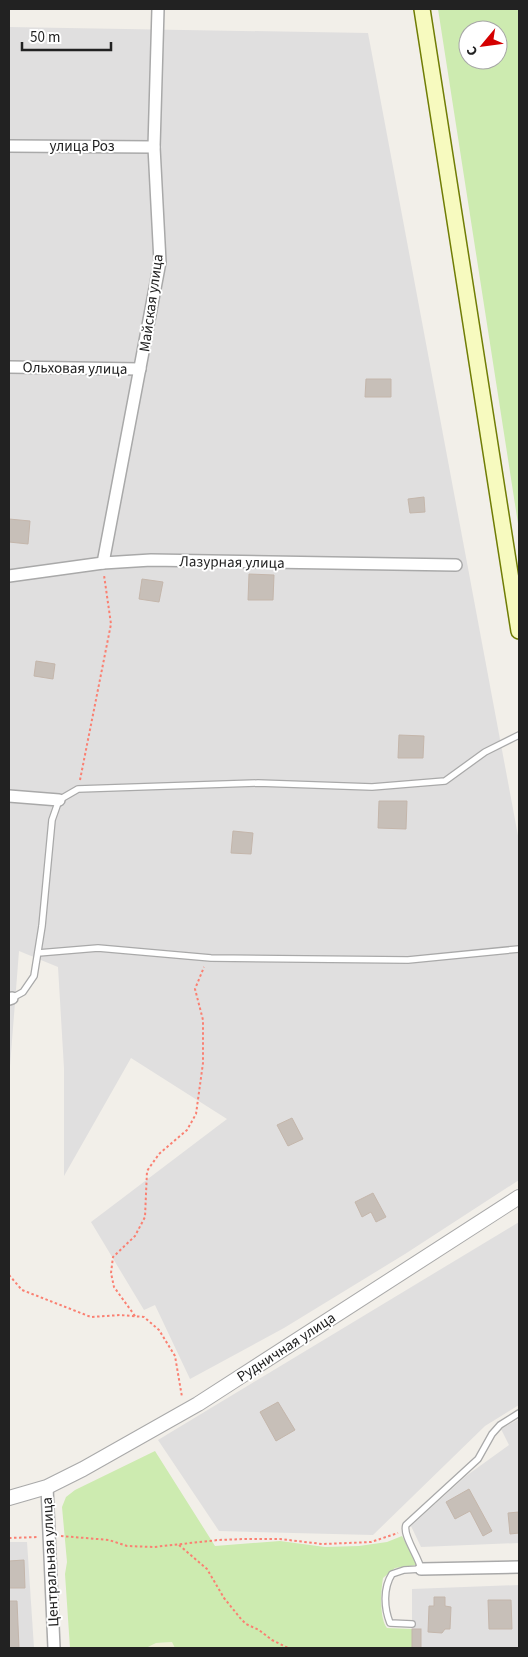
<svg xmlns="http://www.w3.org/2000/svg" width="528" height="1657" viewBox="0 0 528 1657" font-family="'Source Sans 3',sans-serif">
<rect width="100%" height="100%" fill="#f2efe9"/>
<!-- residential -->
<g fill="#e0dfdf">
<polygon points="9,27 368,33 519,841 519,1180 405,1254 284,1328 190,1379 155,1305 144,1310 91,1222 227,1119 131,1058 64,1176 64,1068 58,967 19,951 9,1079"/>
<polygon points="519,1222 519,1405 485,1426 373,1535 219,1531 158,1440"/>
<polygon points="519,1419 519,1543 421,1547 411,1526 466,1476 509,1445 501,1429"/>
<polygon points="9,1542 27,1542 34,1648 9,1648"/>
<polygon points="519,1585 519,1648 412,1648 412,1589"/>
</g>
<!-- farmland -->
<polygon fill="#eef0d5" points="173,1642 175,1648 146,1648 156,1643"/>
<!-- grass -->
<g fill="#cdebb0" fill-rule="evenodd">
<path d="M438,9h81v521zM468,30h30v30h-30z"/>
<path d="M155,1451l60,95 65,-5 45,6 34,-1 28,-4 15,-6 15,29 -22,3 -12,10c-2,12 -4,40 4,50l25,1v19h-237l-3,-6 -16,1 -10,5h-76l-5,-74 2,-12 -5,-55 4,-10 9,-7z"/>
</g>
<!-- building -->
<g fill="#c7bfb8" stroke="#c4b6ab">
<polygon points="366,379 391,379 391,397 365,397"/>
<polygon points="424,497 425,512 410,513 408,499"/>
<polygon points="9,519 30,521 28,544 9,542"/>
<polygon points="249,574 274,575 273,600 248,600"/>
<polygon points="142,579 163,582 159,602 139,599"/>
<polygon points="36,661 55,664 53,679 34,676"/>
<polygon points="399,735 424,736 423,758 398,758"/>
<polygon points="379,801 407,801 406,829 378,828"/>
<polygon points="233,831 253,833 251,854 231,853"/>
<polygon points="292,1118 303,1139 288,1146 277,1125"/>
<polygon points="373,1193 386,1217 376,1222 371,1212 362,1217 355,1202"/>
<polygon points="278,1402 295,1430 276,1441 260,1412"/>
<polygon points="469,1489 492,1531 483,1536 470,1511 455,1519 446,1502"/>
<polygon points="519,1512 519,1533 510,1534 508,1513"/>
<polygon points="24,1560 25,1588 9,1588 9,1561"/>
<polygon points="434,1597 445,1597 445,1606 451,1607 450,1629 445,1629 442,1633 428,1632 429,1606 434,1606"/>
<polygon points="488,1600 511,1600 512,1629 489,1629"/>
<polygon points="9,1601 17,1601 19,1648 9,1648"/>
<rect x="412" y="1629" width="9" height="19"/>
</g>
<g fill="none" stroke-linecap="round" stroke-linejoin="round">
<defs>
<g id="service">
<polyline points="38,953 98,948 211,958 408,960 519,949"/>
<polyline points="12,998 23,992 34,976 42,926 52,820 59,800 78,789 258,783 372,787 445,781 485,752 519,735"/>
<path d="M412,1624l-22,-1c-6,-15 -7,-35 2,-49l12,-4 17,-1c-2,-12 -19,-34 -15,-44l72,-66 14,-25 8,-9 19,-12"/>
</g>
<g id="minor">
<polyline points="9,146 154,147"/>
<polyline points="9,367 140,369"/>
<polyline points="103,563 160,262 154,147 158,9"/>
<polyline points="9,576 103,563 151,560 456,565"/>
<polyline points="9,796 59,800"/>
<polyline points="9,999 12,998"/>
<polyline points="47,1487 54,1648"/>
<polyline points="421,1569 519,1567"/>
</g>
<polyline id="tertiary" points="9,1498 47,1487 83,1469 198,1404 519,1197"/>
<polyline id="secondary" points="422,9 519,631"/>
</defs>
<!-- service casing -->
<use href="#service" stroke="#a9a9a9" stroke-width="8"/>
<!-- minor casing -->
<use href="#minor" stroke="#a9a9a9" stroke-width="14"/>
<!-- tertiary casing -->
<use href="#tertiary" stroke="#a9a9a9" stroke-width="16"/>
<!-- secondary casing -->
<use href="#secondary" stroke="#707d05" stroke-width="18"/>
<!-- path -->
<g stroke="#fa8072" stroke-width="2" stroke-dasharray="2.5 2.5" stroke-linecap="butt">
<polyline points="80,780 111,624 104,575"/>
<polyline points="9,1275 22,1290 91,1317 120,1315 144,1317 159,1330 175,1356 182,1397"/>
<polyline points="135,1316 114,1287 111,1273 113,1257 135,1236 145,1217 147,1171 159,1154 187,1130 196,1114 203,1063 203,1020 195,989 204,967"/>
<polyline points="61,1536 109,1540 127,1546 154,1547 218,1540 245,1539 280,1539 322,1544 348,1543 371,1542 398,1533"/>
<polyline points="9,1538 39,1537"/>
<polyline points="179,1545 207,1569 224,1598 241,1619 246,1624 259,1630 272,1640 288,1648"/>
</g>
<!-- service -->
<use href="#service" stroke="#fff" stroke-width="5.5"/>
<!-- minor -->
<use href="#minor" stroke="#fff" stroke-width="11"/>
<!-- tertiary -->
<use href="#tertiary" stroke="#fff" stroke-width="14"/>
<!-- secondary -->
<use href="#secondary" stroke="#f7fabf" stroke-width="15"/>
</g>
<g text-anchor="middle" stroke-width="4" stroke-linejoin="round" paint-order="stroke">
<!-- street labels -->
<g font-size="15" fill="#222" stroke="#fff">
<text x="82" y="151">улица Роз</text>
<text transform="translate(151 303) rotate(-82)" y="5">Майская улица</text>
<text transform="translate(75 368) rotate(1)" y="5">Ольховая улица</text>
<text transform="translate(232 562) rotate(1)" y="5">Лазурная улица</text>
<text transform="translate(286 1347) rotate(-33)" y="5">Рудничная улица</text>
<text transform="translate(50 1562) rotate(-93)" y="5">Центральная улица</text>
</g>
</g>
<!-- border -->
<rect width="528" height="1657" fill="none" stroke="#222222" stroke-width="20"/>
<!-- north arrow -->
<g transform="translate(483 45) rotate(241)"><circle r="24" fill="#ffffff" stroke="#a7a7a7"/>
<path d="M0-4L9 19L0 12L-9 19Z" fill="#d40000"/>
<text y="-8" font-size="14" font-weight="bold" text-anchor="middle" fill="#222222">С</text>
</g>
<!-- scale -->
<path d="M22 42v8h89v-8" fill="none" stroke="#222222" stroke-width="2.5"/>
<text x="30" y="42" font-size="15" fill="#222222" stroke="#ffffff" stroke-width="4" paint-order="stroke">50 m</text>
</svg>
